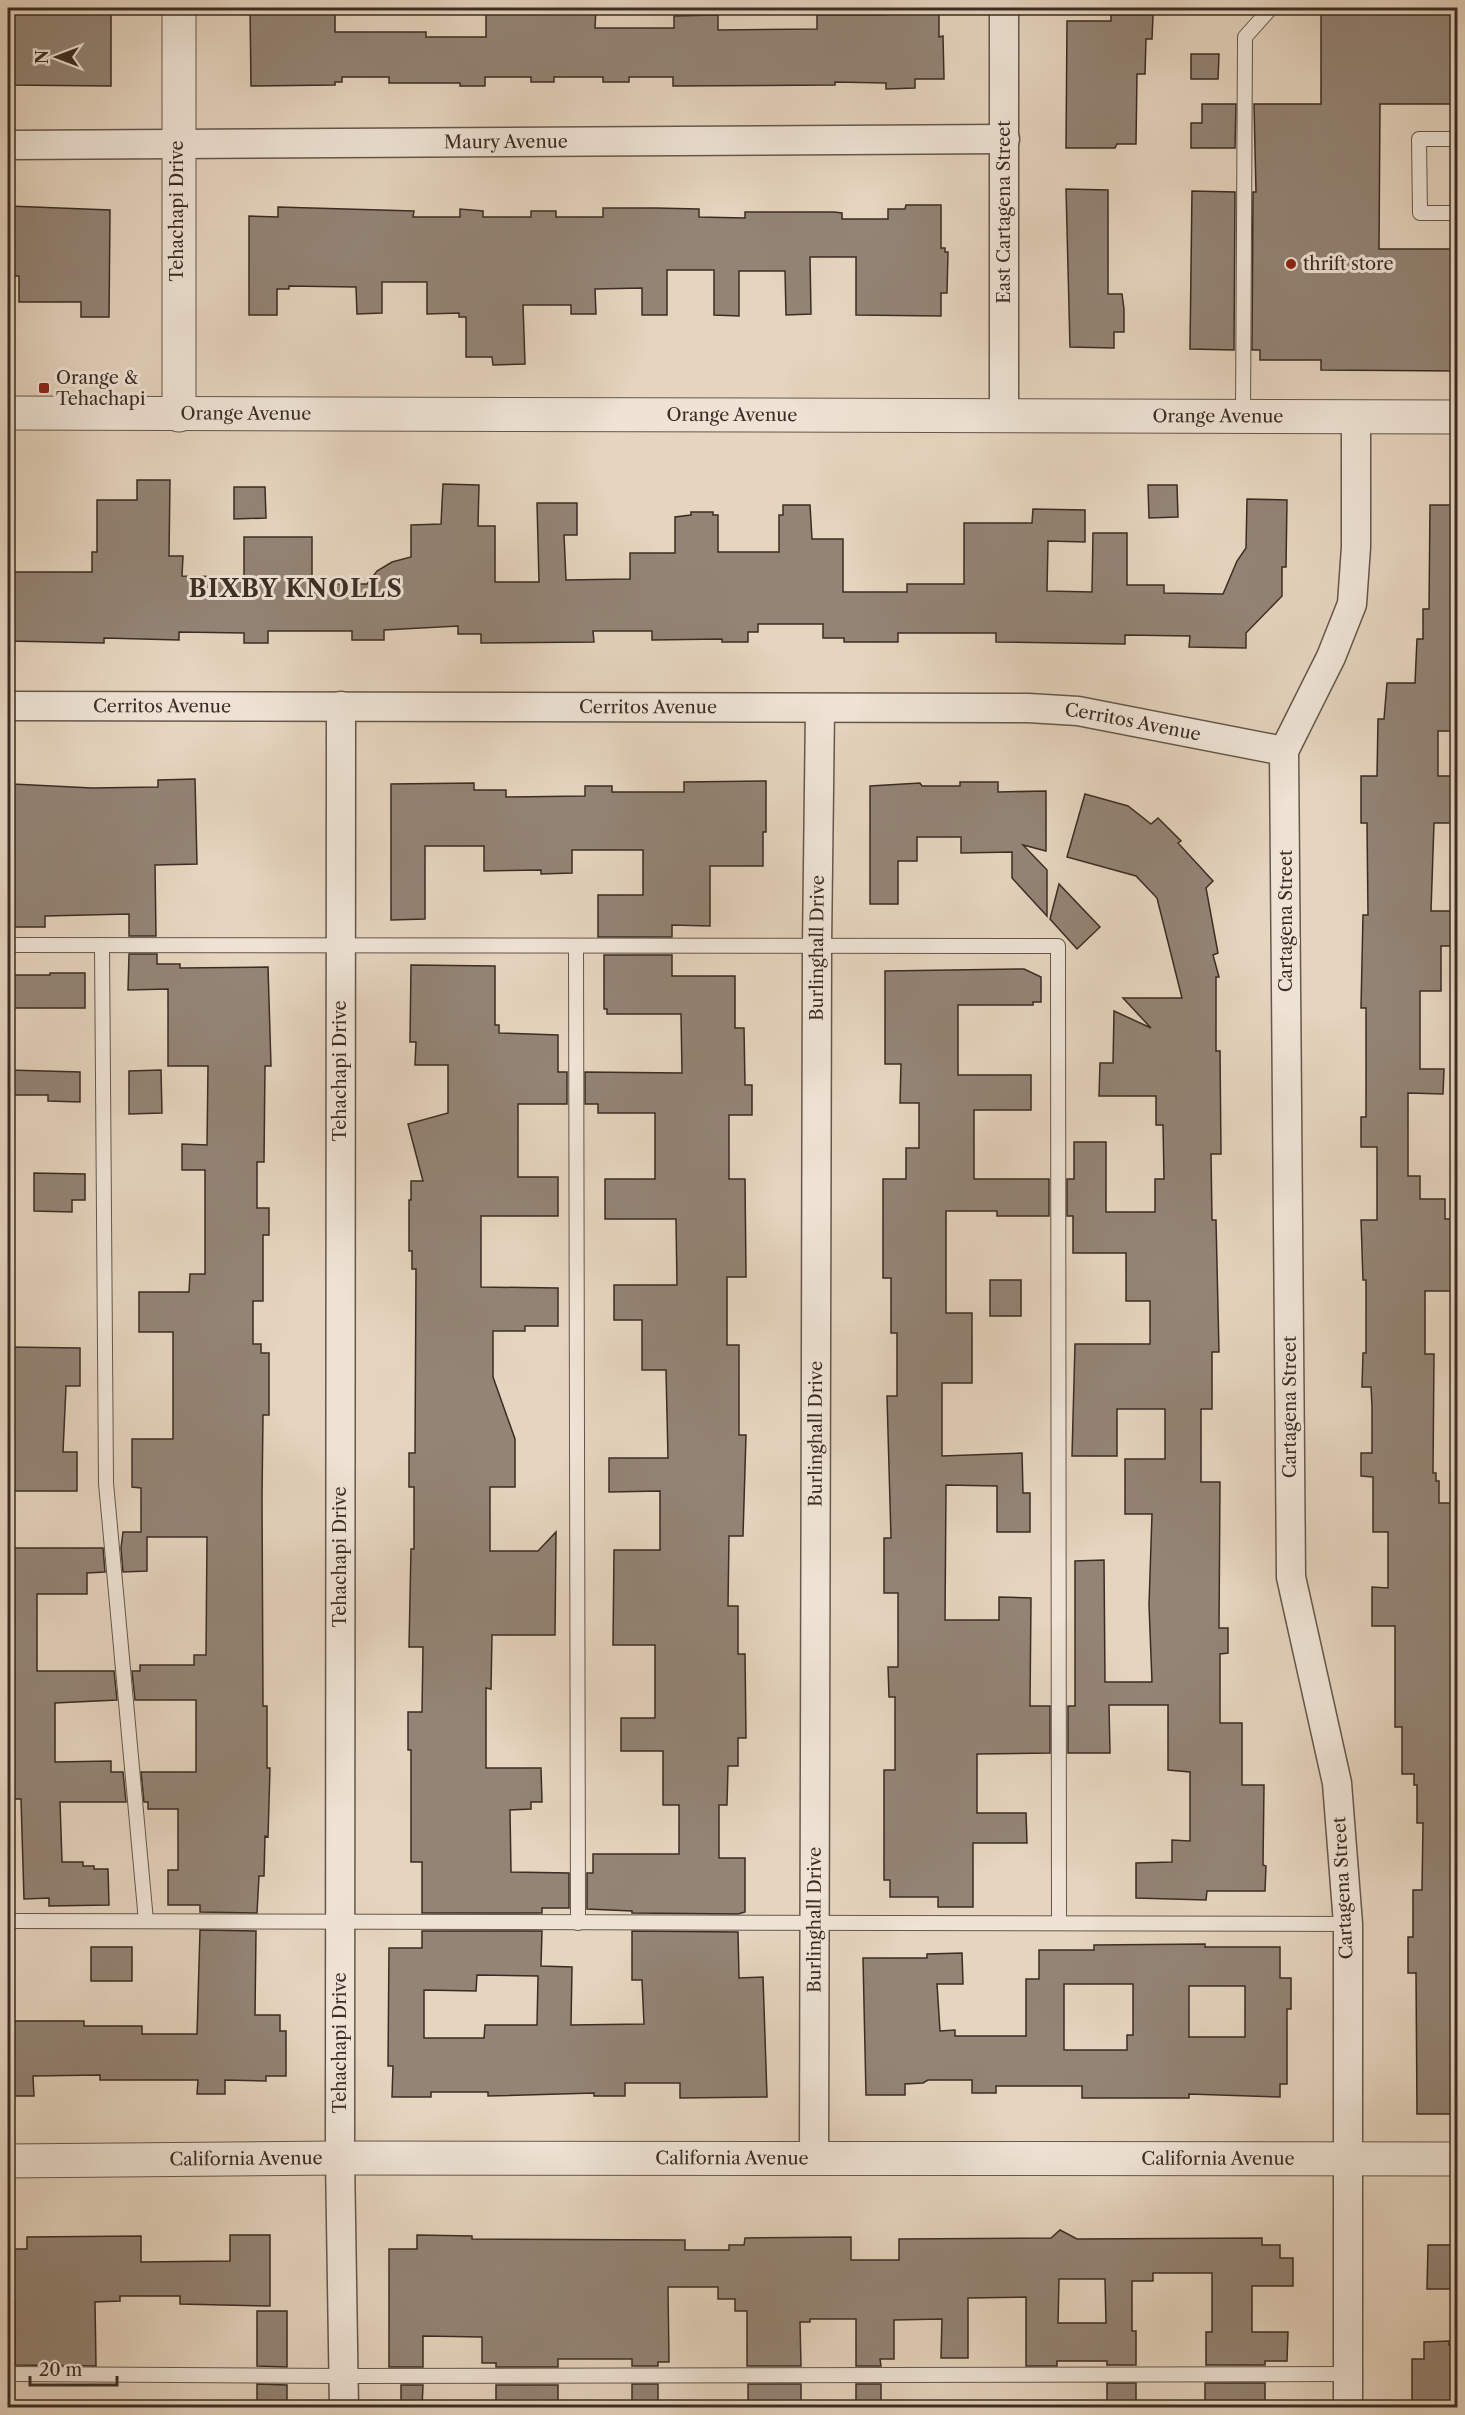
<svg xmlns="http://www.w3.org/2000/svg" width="1465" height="2415" viewBox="0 0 1465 2415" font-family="'Libre Caslon Text',serif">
<rect width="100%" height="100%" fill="#e5d4be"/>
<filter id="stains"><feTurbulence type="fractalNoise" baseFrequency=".00333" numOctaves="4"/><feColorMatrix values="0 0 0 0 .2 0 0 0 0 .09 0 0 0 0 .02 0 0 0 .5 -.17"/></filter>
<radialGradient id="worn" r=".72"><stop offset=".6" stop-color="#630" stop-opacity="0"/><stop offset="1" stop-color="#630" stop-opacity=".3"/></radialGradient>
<!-- building -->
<g fill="#938475" stroke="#3b2d25" stroke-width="1.5" fill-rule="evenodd">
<polygon points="8,8 111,8 111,86 8,85"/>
<polygon points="250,8 335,8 335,32 426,32 426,37 486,37 486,8 596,8 595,28 674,28 674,16 718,15 718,30 817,29 817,15 886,15 886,8 939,8 939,37 943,36 944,79 915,79 915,88 886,89 886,83 835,82 835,85 673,86 673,77 629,77 629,82 603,82 603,77 554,77 554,82 531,82 531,77 485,77 485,86 460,86 460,83 389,83 389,77 342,77 342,82 335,82 335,85 251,86"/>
<polygon points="1321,9 1458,9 1458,104 1380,104 1379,249 1451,249 1451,253 1458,253 1458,371 1321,370 1321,360 1260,360 1260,350 1252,350 1253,192 1256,192 1254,104 1321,104"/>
<polygon points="1111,15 1153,15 1152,39 1146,39 1145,74 1137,74 1136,144 1117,144 1115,148 1066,148 1067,21 1111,21"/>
<polygon points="1191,54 1219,54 1218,79 1191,79"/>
<polygon points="1202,104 1236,104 1235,148 1191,148 1191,123 1202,123"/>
<polygon points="1066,189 1108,190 1108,294 1122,294 1124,309 1124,332 1114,332 1114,348 1070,347"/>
<polygon points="1192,191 1235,192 1234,350 1190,349"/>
<polygon points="906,205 941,205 941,248 945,248 945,252 948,252 947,293 941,293 941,316 856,315 856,257 810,257 811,314 786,315 785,271 739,271 739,316 714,315 714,270 667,270 667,315 642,315 642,288 595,289 596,314 571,314 571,305 523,305 525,364 493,365 492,357 466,357 466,317 459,317 459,313 427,314 427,282 382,282 382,313 357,314 356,287 289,286 289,289 277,289 277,315 249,315 249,216 278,217 278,207 414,211 413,217 460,217 460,209 483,211 483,217 531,217 531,211 556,211 556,217 603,217 603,208 655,208 699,209 699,217 745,218 745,212 834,212 842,213 842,219 888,219 888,209 905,209"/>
<polygon points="8,206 110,210 109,317 81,317 81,302 19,302 19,276 8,276"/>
<polygon points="137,480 170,480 169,556 183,556 182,576 244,577 244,537 312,537 312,584 367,584 377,571 392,562 411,557 411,525 441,524 443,484 479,485 478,526 495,526 495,582 539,582 537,503 577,503 577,535 564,535 566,580 630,579 630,553 675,553 675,517 691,515 691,512 713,512 713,515 718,515 718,552 779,552 779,515 783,515 783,505 810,505 812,539 843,539 843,592 907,592 907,584 964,584 964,523 1032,523 1033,509 1085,510 1085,542 1048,541 1047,591 1092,592 1093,533 1127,533 1127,585 1164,585 1164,593 1223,594 1237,561 1246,548 1247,499 1287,500 1286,567 1282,567 1282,596 1246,633 1246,648 1189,647 1190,636 1125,635 1125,644 996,642 996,633 898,633 898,642 844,642 844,638 823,638 823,624 758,624 758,632 748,632 748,642 722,642 722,639 652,640 652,631 593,631 594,642 481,643 481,634 458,634 458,626 384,630 384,640 352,640 352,631 268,631 268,643 244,643 244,633 179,632 179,640 104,638 104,643 8,641 8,572 92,572 92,552 97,552 97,500 137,500"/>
<polygon points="1148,485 1177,485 1178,517 1149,518"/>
<polygon points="234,487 265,487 266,518 234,519"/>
<polygon points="1430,505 1458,505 1456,731 1438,731 1438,776 1458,776 1458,823 1434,823 1431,911 1458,911 1458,946 1441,946 1441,991 1420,991 1420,1069 1444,1069 1443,1094 1408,1093 1408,1176 1420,1176 1420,1199 1445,1199 1445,1219 1458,1219 1458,1284 1454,1284 1454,1291 1425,1291 1425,1354 1434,1354 1433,1473 1436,1473 1436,1481 1439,1481 1439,1503 1458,1503 1458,2114 1417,2114 1416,1973 1408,1973 1408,1937 1413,1937 1413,1890 1422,1890 1423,1823 1417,1823 1417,1785 1414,1785 1414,1774 1402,1774 1402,1727 1395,1727 1395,1626 1372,1626 1372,1587 1388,1588 1388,1532 1373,1532 1373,1477 1361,1476 1361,1453 1372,1453 1372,1406 1371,1387 1362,1387 1363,1353 1366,1353 1366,1280 1363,1280 1361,1220 1377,1220 1377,1147 1361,1147 1361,1117 1366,1117 1366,1008 1361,1008 1363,915 1368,915 1367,823 1361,823 1361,776 1377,776 1378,719 1384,719 1387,683 1415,683 1417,639 1423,639 1423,609 1429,609"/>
<polygon points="195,779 197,864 155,865 156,936 129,936 129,914 45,916 45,927 13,927 13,918 8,918 8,891 13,891 13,784 92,788 158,787 158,780"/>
<polygon points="766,781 766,832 763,832 763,866 710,866 710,926 672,925 672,937 598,937 598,895 643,895 643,850 572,850 572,873 541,874 541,870 484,871 484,846 425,846 425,919 391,920 391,784 474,783 474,790 506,790 506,797 585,796 585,786 612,786 612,792 684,792 684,782"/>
<polygon points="960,782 998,782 998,792 1046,791 1046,851 1023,845 1047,870 1047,916 1012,878 1012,852 961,853 961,837 917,837 917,861 898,861 898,904 870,904 870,786 920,783 922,786 960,786"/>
<polygon points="1085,794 1128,806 1151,824 1158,818 1181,841 1178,843 1213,881 1206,888 1218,953 1213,955 1219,977 1216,977 1216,1051 1220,1051 1221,1154 1211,1154 1212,1220 1216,1220 1219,1352 1212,1352 1212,1409 1201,1409 1201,1482 1220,1482 1219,1628 1228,1628 1228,1653 1220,1654 1220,1723 1242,1723 1242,1785 1264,1785 1263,1865 1266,1866 1265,1891 1207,1891 1206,1900 1136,1898 1136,1863 1172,1862 1172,1840 1190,1841 1190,1772 1168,1770 1168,1705 1109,1705 1110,1753 1068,1753 1068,1706 1075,1706 1075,1561 1104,1560 1105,1682 1152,1682 1149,1605 1152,1514 1125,1514 1125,1459 1165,1459 1165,1409 1117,1409 1117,1456 1072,1456 1075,1344 1150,1344 1150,1301 1126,1301 1126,1253 1073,1253 1073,1216 1067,1216 1067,1179 1074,1179 1074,1142 1106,1142 1106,1212 1155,1212 1155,1179 1164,1179 1163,1125 1156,1125 1156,1096 1099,1096 1100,1063 1113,1063 1114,1011 1151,1028 1123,998 1182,998 1157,898 1136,876 1067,857"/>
<polygon points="1059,884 1100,927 1077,949 1050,919"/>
<polygon points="129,954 157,954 157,964 180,964 180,968 268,967 271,1066 265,1066 264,1162 257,1162 257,1208 269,1208 269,1235 263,1235 263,1301 253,1301 253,1344 261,1344 261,1353 269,1353 269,1415 263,1415 262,1498 263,1706 267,1706 267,1768 270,1768 268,1837 265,1836 264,1876 259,1876 257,1913 200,1912 200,1905 168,1905 168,1870 178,1870 178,1809 148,1809 148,1802 144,1802 141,1772 196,1772 196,1700 135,1700 132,1671 140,1671 140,1665 194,1665 194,1655 206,1655 207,1537 147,1537 147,1571 123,1572 121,1548 123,1532 141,1532 141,1488 132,1487 132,1439 173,1439 173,1332 139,1332 139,1292 189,1292 190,1274 205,1274 205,1170 182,1170 182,1144 207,1145 208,1066 168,1066 168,989 128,990"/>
<polygon points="604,955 672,955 672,976 735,976 735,1028 744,1028 745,1085 752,1085 752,1115 729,1115 729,1179 745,1179 746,1277 727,1277 727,1345 739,1345 739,1435 746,1435 743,1536 729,1536 728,1606 738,1606 738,1654 745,1654 746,1738 738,1738 738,1766 728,1766 727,1805 719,1805 719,1858 745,1858 745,1912 738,1914 632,1913 632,1911 587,1909 587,1873 593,1873 593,1854 679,1854 679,1805 663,1805 663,1751 621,1751 621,1718 655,1718 655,1645 613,1645 614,1550 660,1550 660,1491 609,1492 609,1458 668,1458 666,1370 642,1370 642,1320 614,1320 614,1285 677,1285 676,1219 605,1219 605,1179 655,1179 655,1113 598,1113 598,1104 585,1104 585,1072 682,1073 681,1014 607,1014 607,1009 604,1009"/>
<polygon points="411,965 495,966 495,1025 499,1025 499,1033 558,1035 558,1072 567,1072 567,1104 518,1104 518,1177 558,1177 558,1216 481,1216 481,1287 558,1288 558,1326 525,1326 525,1331 493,1331 493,1377 515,1439 515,1487 490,1487 490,1551 538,1551 556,1532 555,1635 492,1635 491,1689 486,1688 486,1768 541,1768 542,1802 531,1802 531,1809 510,1810 511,1872 569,1873 569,1908 542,1908 542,1913 422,1913 422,1862 411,1862 411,1750 408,1750 408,1712 422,1712 423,1647 409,1647 411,1549 414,1549 414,1487 409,1487 409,1453 415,1453 416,1269 412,1269 412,1251 409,1251 409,1200 411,1200 411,1181 423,1181 408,1124 448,1113 448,1065 415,1065 416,1042 410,1042"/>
<polygon points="1024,969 1041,977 1041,1002 1033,1002 1033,1005 958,1005 958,1075 1031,1075 1031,1110 974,1110 974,1179 1049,1179 1049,1216 997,1216 997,1211 946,1211 946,1313 972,1313 972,1383 942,1383 942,1456 1022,1453 1023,1493 1030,1493 1030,1532 997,1532 997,1486 946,1485 945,1620 999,1620 999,1597 1031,1598 1030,1706 1050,1706 1050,1753 977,1754 977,1813 1026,1813 1027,1843 973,1843 973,1907 938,1907 938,1897 890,1897 890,1880 884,1880 884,1770 895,1770 895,1697 889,1697 888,1667 898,1667 898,1593 884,1593 884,1538 891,1538 887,1396 897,1396 897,1333 891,1333 891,1278 883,1278 883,1179 906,1179 906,1148 919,1148 919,1103 900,1103 901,1064 885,1064 885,971"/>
<polygon points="50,973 85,973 85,1008 8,1008 8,975 50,975"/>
<polygon points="8,1070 80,1072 80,1102 48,1101 48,1095 8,1095"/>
<polygon points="161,1070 162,1113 129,1114 129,1071"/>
<polygon points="34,1173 85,1174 85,1200 72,1200 72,1212 34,1211"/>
<rect x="990" y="1280" width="31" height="36"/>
<polygon points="8,1347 80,1348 80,1386 66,1386 63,1452 77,1452 77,1491 8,1491"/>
<polygon points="8,1548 103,1548 105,1572 87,1573 87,1594 37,1594 37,1671 114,1671 117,1700 55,1703 55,1762 111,1761 111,1772 123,1772 126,1802 60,1802 62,1862 83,1862 83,1866 94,1866 94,1869 108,1869 109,1905 49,1906 49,1898 24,1899 21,1799 8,1799 8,1756 12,1756 12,1694 8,1694"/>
<polygon points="200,1930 256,1931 255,2015 280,2015 280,2031 286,2031 286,2076 266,2076 266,2081 225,2080 225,2094 197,2094 198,2080 100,2080 100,2075 33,2076 34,2096 8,2096 8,2021 84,2021 84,2026 142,2026 142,2034 197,2034"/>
<path d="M422,1931h120l-1,35 31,1 -1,58 73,-1 -2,-44h-10v-49l106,1 1,46 24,-1 4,120 -87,1v-15h-55v13h-31v-3l-106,3v-4h-57v5h-39l1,-31h-5l1,-118h33zM477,1975l61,1 -1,49h-52l-1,13h-60v-48l52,1z"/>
<path d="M1205,1944v3h75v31h11v31h-4v75h-7v13l-91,-3v4h-107v-12h-86v7h-24v-13h-44l-5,3 -18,1v11h-39l-3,-137h64v-4l35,-1 1,31h-26l3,47 15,-1v6h71v-57h13v-29h55v-5zM1064,1984h69v51h-6v15h-63zM1189,1986h56v51h-56z"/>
<rect x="91" y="1947" width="41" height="34"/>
<path d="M1060,2230l17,9 185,-1v7h18v13h13v28h-41v46h36l-1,29h-22v4h-59v-33h6v-59h-59v8h-21v50h4v34h-29v-4h-50v5h-31v-69l-58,1v60h-27l1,-39 -48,1v39h-14l1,7h-25v-47h-46v3h-10l1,44h-54v-55h-12v-12h-17v-12h-50l1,75h-11v4h-26v-7h-74v8h-62v-4h-14v-26l-59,-1v31h-34v-118h28v-14l55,1v3l213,1v10h44v-5h15l1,-7 106,-1v23h48v-21l152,-1zM1059,2279h46l1,44h-48z"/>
<polygon points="230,2235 270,2235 270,2306 180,2304 180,2296 120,2296 120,2301 95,2302 96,2366 15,2365 15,2302 8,2302 8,2249 27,2249 27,2237 141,2236 141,2262 230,2261"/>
<polygon points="1428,2245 1458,2245 1458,2289 1427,2289"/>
<polygon points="257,2311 287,2311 287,2367 257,2366"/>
<polygon points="1449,2341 1449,2345 1458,2344 1458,2408 1416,2408 1415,2401 1412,2401 1412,2359 1424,2359 1424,2342"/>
<rect x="1107" y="2383" width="29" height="25"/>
<rect x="1205" y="2383" width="60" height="25"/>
<polygon points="257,2384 287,2385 287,2408 257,2408"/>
<rect x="632" y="2384" width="26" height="24"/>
<rect x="748" y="2384" width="53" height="24"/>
<rect x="856" y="2384" width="25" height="24"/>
<polygon points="401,2385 423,2385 422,2408 401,2408"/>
<rect x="496" y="2385" width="62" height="23"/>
</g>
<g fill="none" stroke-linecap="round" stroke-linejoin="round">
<defs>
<g id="service">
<polyline points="1458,139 1419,139 1420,213 1458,213"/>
<polyline points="1243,416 1245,37 1271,8"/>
<polyline points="8,945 1058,946 1059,1923"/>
<polyline points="102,945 106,1483 146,1921"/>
<polyline points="576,946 578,1923"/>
<polyline points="8,1921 1348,1924"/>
<polyline points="8,2374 345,2376 1347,2374"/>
</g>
<g id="minor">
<path id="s1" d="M8,145l997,-6"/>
<polyline points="1004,417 1004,8"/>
<path id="s2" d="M8,706l1020,2 50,3 206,40"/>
<polyline points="341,706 340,2158 344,2408"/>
<path id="s3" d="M814,2158l3,-1212 3,-237"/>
<polyline points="1348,2408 1348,1924 1337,1783 1291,1577 1284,751 1331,657 1352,604 1356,547 1356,416"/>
</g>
<g id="tertiary">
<path id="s4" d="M8,413l1450,4"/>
<polyline points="179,415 179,8"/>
<path id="s5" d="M8,2161l332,-3 1118,1"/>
</g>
</defs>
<!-- service casing -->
<use href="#service" stroke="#66574b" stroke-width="16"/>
<!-- minor casing -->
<use href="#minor" stroke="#66574b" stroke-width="31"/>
<!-- tertiary casing -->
<use href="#tertiary" stroke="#66574b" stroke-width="35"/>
<!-- service -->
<use href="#service" stroke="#eee3d5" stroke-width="14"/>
<!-- minor -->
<use href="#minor" stroke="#eee3d5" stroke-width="28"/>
<!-- tertiary -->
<use href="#tertiary" stroke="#eee3d5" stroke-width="33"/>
</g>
<!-- markers -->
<g fill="#8f2418" stroke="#eee3d5" stroke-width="2">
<circle cx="1291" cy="264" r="6"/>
<rect x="38" y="382" width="12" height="12" rx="3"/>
</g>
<g text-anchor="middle" stroke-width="6" stroke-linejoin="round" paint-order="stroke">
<!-- street labels -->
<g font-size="18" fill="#3b2d25" stroke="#eee3d5">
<text dy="6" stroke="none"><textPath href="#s1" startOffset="498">Maury Avenue</textPath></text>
<text transform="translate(177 211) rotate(-90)" y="6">Tehachapi Drive</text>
<text transform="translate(1004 212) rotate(-90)" y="6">East Cartagena Street</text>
<text dy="6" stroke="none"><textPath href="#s4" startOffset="238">Orange Avenue</textPath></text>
<text dy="6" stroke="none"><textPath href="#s4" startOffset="1210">Orange Avenue</textPath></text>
<text dy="6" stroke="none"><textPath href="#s4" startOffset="724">Orange Avenue</textPath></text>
<text dy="6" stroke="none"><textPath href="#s2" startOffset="154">Cerritos Avenue</textPath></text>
<text dy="6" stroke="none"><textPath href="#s2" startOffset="640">Cerritos Avenue</textPath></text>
<text dy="6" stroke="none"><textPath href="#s2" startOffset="1126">Cerritos Avenue</textPath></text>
<text transform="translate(1286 921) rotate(-90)" y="6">Cartagena Street</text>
<text dy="6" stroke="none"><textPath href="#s3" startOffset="1210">Burlinghall Drive</textPath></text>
<text transform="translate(340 1071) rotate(-90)" y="6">Tehachapi Drive</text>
<text transform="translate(1290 1407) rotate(-90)" y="6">Cartagena Street</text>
<text dy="6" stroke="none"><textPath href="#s3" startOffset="724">Burlinghall Drive</textPath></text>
<text transform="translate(340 1557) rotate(-90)" y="6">Tehachapi Drive</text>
<text transform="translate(1343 1888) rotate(-93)" y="6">Cartagena Street</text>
<text dy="6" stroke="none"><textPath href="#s3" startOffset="238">Burlinghall Drive</textPath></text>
<text transform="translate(340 2043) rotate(-90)" y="6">Tehachapi Drive</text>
<text dy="6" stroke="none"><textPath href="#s5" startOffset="238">California Avenue</textPath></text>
<text dy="6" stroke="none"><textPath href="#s5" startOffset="724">California Avenue</textPath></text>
<text dy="6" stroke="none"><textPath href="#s5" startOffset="1210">California Avenue</textPath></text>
</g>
<!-- poi labels -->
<g font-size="18" fill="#3b2d25" stroke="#eee3d5" text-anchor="start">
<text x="1303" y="270">thrift store</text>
<text x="56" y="384">Orange &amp;<tspan x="56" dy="21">Tehachapi</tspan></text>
</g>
<!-- district labels -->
<g font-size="24" font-weight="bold" letter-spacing="1.5" fill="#3b2d25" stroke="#eee3d5">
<text x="296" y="597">BIXBY KNOLLS</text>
</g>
</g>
<!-- margin -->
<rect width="1465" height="2415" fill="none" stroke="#e5d4be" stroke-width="30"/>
<rect x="9" y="9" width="1447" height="2397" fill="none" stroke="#3b2d25" stroke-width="3"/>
<rect x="15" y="15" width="1435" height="2385" fill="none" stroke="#3b2d25" stroke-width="1.5"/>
<!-- north arrow -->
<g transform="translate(57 57) rotate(270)" stroke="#eee3d5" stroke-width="4.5" paint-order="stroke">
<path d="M0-4.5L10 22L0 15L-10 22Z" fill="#3b2d25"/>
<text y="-9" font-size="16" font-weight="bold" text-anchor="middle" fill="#3b2d25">N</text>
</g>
<!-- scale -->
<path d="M30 2376v9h87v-9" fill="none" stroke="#3b2d25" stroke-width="3"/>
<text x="39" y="2376" font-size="18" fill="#3b2d25" stroke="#eee3d5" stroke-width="4.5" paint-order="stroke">20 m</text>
<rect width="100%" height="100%" filter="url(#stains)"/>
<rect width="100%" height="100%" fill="url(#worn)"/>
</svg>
